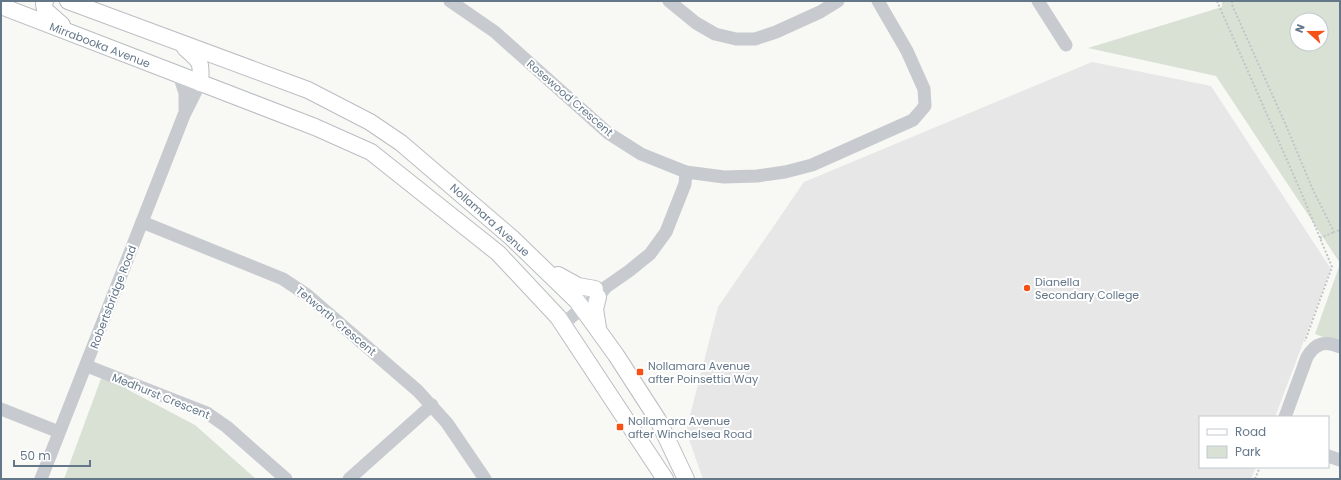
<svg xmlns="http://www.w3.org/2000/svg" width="1341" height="480" viewBox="0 0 1341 480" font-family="Poppins,sans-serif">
<rect width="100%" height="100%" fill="#f8f8f5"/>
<!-- built -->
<polygon fill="#e6e7e6" points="1092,62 1211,86 1331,269 1275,417 1200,417 1200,467 1256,467 1251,479 703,479 686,431 718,307 804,182"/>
<!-- green -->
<g fill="#d9e1d5" fill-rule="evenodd">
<path d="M1222,1h118v262l-124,-187 -128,-28 134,-41zM1297,20h24v24h-24z"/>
<polygon points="1340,264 1340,343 1315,334"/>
<polygon points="102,376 195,425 256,479 64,479"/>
</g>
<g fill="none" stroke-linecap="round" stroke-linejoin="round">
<defs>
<g id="major">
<polyline points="45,1 44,4 45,10 62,25"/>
<polyline points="68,1 308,90 370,122 401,143 512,238 577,301 616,355 658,420 686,479"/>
<polyline points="1,6 315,127 371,152 498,253 558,317 665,479"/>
<path d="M185,48c16,14 17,14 15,35"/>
<polyline points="558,275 578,286 595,289"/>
<polyline points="598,328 595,309 598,297"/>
</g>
</defs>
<!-- major casing -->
<use href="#major" stroke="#babec2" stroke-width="18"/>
<!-- path -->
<g stroke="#c2c4c6" stroke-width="2" stroke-dasharray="2 2" stroke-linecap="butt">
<polyline points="1217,1 1301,192 1332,267 1305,341"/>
<polyline points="1232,1 1232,5 1285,123 1313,190 1334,232 1340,230"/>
<polyline points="1320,238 1334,232"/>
<polyline points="1255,479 1260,467"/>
</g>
<!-- minor -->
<g stroke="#c7cbcf" stroke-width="13">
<polyline points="450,1 495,32 608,133 641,154 686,172 724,177 757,176 785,172 812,165 913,120 925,106 924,89 907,51 878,1"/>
<polyline points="669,1 696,23 715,34 736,39 755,39 776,32 820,12 838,1"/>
<polyline points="1038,1 1066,45"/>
<polyline points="179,75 185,93 185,109"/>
<polyline points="142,222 283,279 307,295 418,391 447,423 485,479"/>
<polyline points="563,324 582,308 598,297 606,287 629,271 650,254 666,232 685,184 686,172"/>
<polyline points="87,366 207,413 227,427 286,479"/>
<polyline points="1,409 59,432"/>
<path d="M1285,417l22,-60c9,-15 18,-16 33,-10"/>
<polyline points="1328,456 1340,460"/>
<polyline points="41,479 184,115 200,83"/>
<polyline points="349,479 432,405"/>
</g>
<!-- major -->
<use href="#major" stroke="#fff" stroke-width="16"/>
</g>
<!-- markers -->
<g fill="#f65217" stroke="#fff" stroke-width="1.5">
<circle cx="1027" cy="288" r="4"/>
<rect x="636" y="368" width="8" height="8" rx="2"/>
<rect x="616" y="423" width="8" height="8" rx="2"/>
</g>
<g text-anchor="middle" stroke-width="4" stroke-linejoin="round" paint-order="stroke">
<!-- street labels -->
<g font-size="11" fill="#647789" stroke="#fff">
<text transform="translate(100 45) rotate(21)" y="4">Mirrabooka Avenue</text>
<text transform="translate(570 98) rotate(41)" y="4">Rosewood Crescent</text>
<text transform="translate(490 220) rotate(42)" y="4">Nollamara Avenue</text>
<text transform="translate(113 297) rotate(-69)" y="4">Robertsbridge Road</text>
<text transform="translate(336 321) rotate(40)" y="4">Tetworth Crescent</text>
<text transform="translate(161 396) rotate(22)" y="4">Medhurst Crescent</text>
</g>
<!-- poi labels -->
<g font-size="11" fill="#647789" stroke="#fff" text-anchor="start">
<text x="1035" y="286">Dianella<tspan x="1035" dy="13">Secondary College</tspan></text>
<text x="648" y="370">Nollamara Avenue<tspan x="648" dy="13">after Poinsettia Way</tspan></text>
<text x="628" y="425">Nollamara Avenue<tspan x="628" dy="13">after Winchelsea Road</tspan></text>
</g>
</g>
<!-- border -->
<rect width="1341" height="480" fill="none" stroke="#647789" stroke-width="4"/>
<!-- legend -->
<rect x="1199" y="416" width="130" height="52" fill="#ffffff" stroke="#c1c9d0"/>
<rect x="1207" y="429" width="20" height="6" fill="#ffffff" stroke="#c1c9d0"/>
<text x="1235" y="436" font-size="12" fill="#647789">Road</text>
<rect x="1207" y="446" width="20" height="12" fill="#d9e1d5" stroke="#c1c9d0"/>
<text x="1235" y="456" font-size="12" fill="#647789">Park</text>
<!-- north arrow -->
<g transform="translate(1309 32) rotate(291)"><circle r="19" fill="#ffffff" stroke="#c1c9d0"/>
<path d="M0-3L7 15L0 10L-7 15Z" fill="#f65217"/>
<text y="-6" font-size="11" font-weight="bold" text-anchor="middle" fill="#647789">N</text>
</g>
<!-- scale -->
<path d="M14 460v6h76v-6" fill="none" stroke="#647789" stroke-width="2"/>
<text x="20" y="460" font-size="12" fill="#647789" stroke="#ffffff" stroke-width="3" paint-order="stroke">50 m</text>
</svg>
